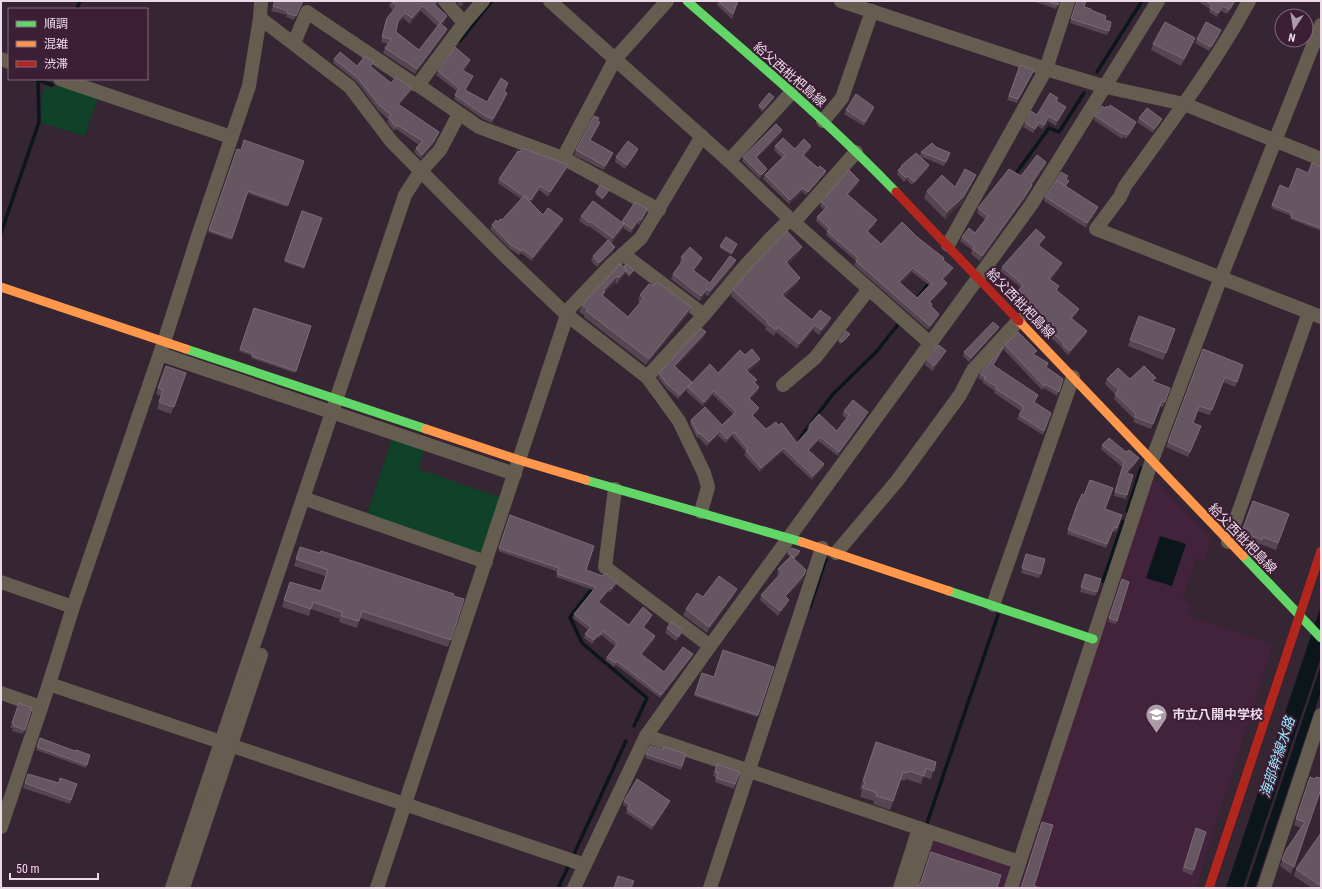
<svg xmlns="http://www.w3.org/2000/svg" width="1322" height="889" viewBox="0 0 1322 889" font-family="'Roboto Condensed','Noto Sans JP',sans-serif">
<rect width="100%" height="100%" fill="#362532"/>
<!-- built -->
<polygon fill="#43223c" points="1153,478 1212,539 1205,561 1196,558 1182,600 1192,603 1188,616 1273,644 1196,888 912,888 929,837 1022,868 1151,479"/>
<!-- green -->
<g fill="#104129">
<polygon points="56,83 98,97 85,136 42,123 42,94 45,86 54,89"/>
<polygon points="393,435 426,446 418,469 503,498 485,554 478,556 366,517"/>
</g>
<!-- water -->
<g fill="#0b161b">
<polygon points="1160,536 1186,544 1172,586 1146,578"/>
<polygon points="1321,606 1321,657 1243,888 1226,888"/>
<polygon points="1321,665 1321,691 1255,888 1246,888"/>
</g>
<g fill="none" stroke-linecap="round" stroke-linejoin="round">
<!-- stream -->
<g stroke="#0b161b" stroke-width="3.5">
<polyline points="869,2 869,1"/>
<polyline points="77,9 80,1"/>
<polyline points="460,41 492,1"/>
<polyline points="1097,72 1142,1"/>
<polyline points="808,87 824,102"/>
<polyline points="1014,176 1049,128 1059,132 1084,93"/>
<polyline points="1,233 39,122 38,80 52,85"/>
<polyline points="915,301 930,282"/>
<polyline points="800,438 833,394 877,351 899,323"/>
<polyline points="1127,511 1141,468"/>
<polyline points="1103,581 1123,522"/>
<polyline points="594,586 570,617 582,643 647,698 634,726"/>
<polyline points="810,607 826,559"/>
<polyline points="926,826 998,615"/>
<polyline points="573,856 626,741"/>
<polyline points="558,888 569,865"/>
</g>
<!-- street -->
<g stroke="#655e50" stroke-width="14">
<polyline points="445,1 464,23"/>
<polyline points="550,1 729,161 790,219 931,344"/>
<polyline points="841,1 1046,69 1106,87 1184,104 1321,159"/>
<path d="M1249,1c-35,65 -81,125 -124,185l-5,11 -24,32 225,88"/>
<polyline points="260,18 350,87 391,141 505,256 567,315 647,377 679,421 704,473 708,487 701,512"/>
<polyline points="294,43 307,12 414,84 418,85 479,127 563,158 615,59 667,1"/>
<polyline points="1,59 9,62"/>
<polyline points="60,79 231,137"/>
<polyline points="418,85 464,23 483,1"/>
<polyline points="823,121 842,98 872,11"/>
<polyline points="563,158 659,210"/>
<polyline points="729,161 791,93"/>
<polyline points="794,222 856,152"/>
<polyline points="948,245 1046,69 1068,1"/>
<polyline points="623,254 704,315"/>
<polyline points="160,354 515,474"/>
<polyline points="647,377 704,315 746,265 770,239 790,219"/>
<polyline points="783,385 815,358 869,289"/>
<polyline points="615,489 605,567 710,646"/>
<polyline points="303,498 486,562"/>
<polyline points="1228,542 1309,312"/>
<polyline points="836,553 897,481 960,395 973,370 1019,320"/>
<polyline points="1,582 73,607"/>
<polyline points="993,605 1073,377"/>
<polyline points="49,684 585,865"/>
<polyline points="1,693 41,707"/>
<polyline points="646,736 1019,862"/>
<polyline points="1,827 49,684 73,607 164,342 198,236 249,86 260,18 261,1"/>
<polyline points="172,888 405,195 420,172 440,150 459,114"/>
<polyline points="183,888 261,655"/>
<polyline points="377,888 567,315 570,308 610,266 641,238 702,136"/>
<polyline points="574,888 646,736 710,646 1031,205 1158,1"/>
<polyline points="710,888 822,548"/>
<polyline points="900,888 919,828"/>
<polyline points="910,888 929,832"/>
<polyline points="1011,888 1152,460 1221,277 1321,25"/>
<polyline points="1264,888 1321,715"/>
</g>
<!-- fast -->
<g stroke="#63d668" stroke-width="9">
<path d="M687,1c71,62 144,123 209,191"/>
<polyline points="186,349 426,429"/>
<polyline points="586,480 802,542"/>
<polyline points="1243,556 1321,638"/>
<polyline points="949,591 1093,639"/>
</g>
<!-- slow -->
<g stroke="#ff974d" stroke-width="9">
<polyline points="1,287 186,349"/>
<polyline points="1019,321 1243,556"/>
<polyline points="426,429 519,460 586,480"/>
<polyline points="802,542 949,591"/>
</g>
<!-- jam -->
<g stroke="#b3261e" stroke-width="9">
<polyline points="896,192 1019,321"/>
<polyline points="1209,888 1321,551"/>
</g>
</g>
<!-- wall -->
<g fill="#554651" fill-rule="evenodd">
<polygon points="275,1 301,5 294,20 286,17 287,15 271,11"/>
<path d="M391,1h48l-1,4 -2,1 9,15 -3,4 5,4 -2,5 -30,40 -32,-21 2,-5 3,-4 -7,-2 4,-19 2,-5 6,-8 -4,-4zM421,11l17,16 -19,23 -23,-18 1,-7 6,-7 7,6z"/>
<polygon points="456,1 466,1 461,7"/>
<polygon points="718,1 738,1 732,19 717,5"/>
<polygon points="1033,1 1059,1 1056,9"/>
<polygon points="1076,1 1086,1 1084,7 1105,20 1111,22 1107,35 1070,23 1076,4"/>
<polygon points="1197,1 1235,1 1233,5 1227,14 1221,11 1217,17 1209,12 1210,9"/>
<polygon points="1220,35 1209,51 1195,43 1197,39"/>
<polygon points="1195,38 1181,66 1151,50 1153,44"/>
<polygon points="334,59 357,66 372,66 371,67 391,83 410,92 399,105 439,132 433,145 421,159 414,152 416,148 419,145 396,129 394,131 387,122 388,119 378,110 357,82 333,63"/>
<polygon points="470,60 469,64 464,71 471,80 465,90 487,102 508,83 504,92 507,93 506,97 492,123 483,119 454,99 457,91 436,75 438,71"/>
<polygon points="1020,65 1034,70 1032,74 1017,103 1007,100"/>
<polygon points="1058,98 1057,101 1064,111 1056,126 1048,121 1043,129 1037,126 1033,133 1023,127 1025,123 1037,115"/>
<polygon points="773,100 763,112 758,107 759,105"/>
<polygon points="846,110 873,111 864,126 844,114"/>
<polygon points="1095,116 1135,126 1126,139 1123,137 1122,139 1094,120"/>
<polygon points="1139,118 1160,123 1153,133 1137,122"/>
<polygon points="598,121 598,126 590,140 613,153 611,157 604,170 574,155 576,150"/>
<polygon points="782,130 781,134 757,158 767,169 766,172 760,179 742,161 743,157"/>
<polygon points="775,146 810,150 804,156 818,168 826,171 824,175 806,195 802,192 789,204 763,179 765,175 782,158 774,150"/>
<polygon points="936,147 950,153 944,166 920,156 929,165 928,169 912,185 907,180 904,182 897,174 898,170 900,168 901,166 920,156 921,152"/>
<polygon points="237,149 241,150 288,205 287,207 247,193 231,240 208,232"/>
<polygon points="638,149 637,153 625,169 615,162 616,157"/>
<polygon points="520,152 568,165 566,170 548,197 539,190 531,202 543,215 563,219 562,223 532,261 521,253 519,255 510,249 490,229 492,225 502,220 521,199 498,183 499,179"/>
<polygon points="1046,162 1045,167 1032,185 1031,189 1024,200 980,261 971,254 972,251 971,249 960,241 962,237 975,233 986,220 977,213 978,208 1021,176"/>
<polygon points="1321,167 1321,231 1290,219 1291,216 1271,208 1280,185 1289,189 1308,173"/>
<polygon points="1067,179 1067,180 1068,183 1066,186 1098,207 1096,212 1086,228 1044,201 1045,197"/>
<path d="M859,180l-1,4 -10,11 27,29 -7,8 13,12 36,-7 27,21v2l7,12 -7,8 3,3 -2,4 -15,16 2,1 -1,3 8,7 -1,4 -10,12 -74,-65 2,-4 -30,-26 1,-4 -11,-10 1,-4 7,-7 -4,-4 1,-4zM912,272l17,13 -12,13 -16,-15z"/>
<polygon points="973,182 961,204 945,219 924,198 927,191 955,187"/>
<polygon points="609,190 608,192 602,200 595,194 596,192"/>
<polygon points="635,202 647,209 646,213 639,225 637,223 631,233 623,228 612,243 589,226 588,227 579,221 581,216 621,222"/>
<polygon points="302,211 322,218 304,269 284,262"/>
<polygon points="1045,237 1043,241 1039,246 1060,268 1051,280 1059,286 1057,291 1077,313 1072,319 1087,331 1085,336 1068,355 1062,349 1062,348 1046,333 1046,332 1027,312 1027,310 1014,299 1015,294 1021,288 1000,271 1002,267"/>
<polygon points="737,244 731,255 720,248 720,246"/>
<polygon points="613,252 597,267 591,261 593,256"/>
<polygon points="800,252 788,264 800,278 798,283 784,297 812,320 829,324 819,335 813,330 797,349 776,332 774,336 765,329 766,327 731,296 733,290"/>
<polygon points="681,257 702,258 700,263 694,271 710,283 734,266 708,296 705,294 700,301 671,279 673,274 681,264 680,263"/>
<polygon points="624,266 634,270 633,272 629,277 625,273 624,275 617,284 615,283 604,293 603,296 628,317 640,303 638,301 640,295 653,286 691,307 688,314 646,365 584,317 584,315 579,312 582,305"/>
<polygon points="254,308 311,326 295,373 251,358 252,356 239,351"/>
<polygon points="1139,316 1175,329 1163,360 1128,346"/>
<polygon points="999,327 997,331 969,362 963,356 964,352"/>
<polygon points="705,336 676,367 692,382 691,384 718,373 745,355 759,363 748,372 755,383 759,387 758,391 750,399 757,412 753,416 766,429 778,425 797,443 809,430 807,429 809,425 837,431 847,419 842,415 844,411 866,416 838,456 818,441 809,451 824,464 823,468 812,480 782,452 760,472 744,455 746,452 732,436 726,443 718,436 707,446 698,437 697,438 690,424 691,420 722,425 733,414 713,395 703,406 686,391 687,389 678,399 666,388 658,378 659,373"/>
<polygon points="849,337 841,344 838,342 839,340"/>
<polygon points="1005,345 1035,355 1046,368 1063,379 1057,396 1044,388 1042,390 1003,349"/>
<polygon points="1203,349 1243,365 1235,387 1223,382 1210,415 1197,411 1193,423 1199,431 1188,457 1166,447"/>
<polygon points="1003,350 993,365 1038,395 1034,402 1051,413 1043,435 1017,419 1021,411 994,393 995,391 983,383 983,381 978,378 980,374"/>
<polygon points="944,355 933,371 925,365 927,360"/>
<polygon points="166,366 186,373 171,414 157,409 161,396 156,394"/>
<polygon points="1107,379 1130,379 1154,382 1170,388 1163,407 1160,406 1151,429 1133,422 1134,419 1114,399 1115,394 1105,384"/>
<polygon points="1102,445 1139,458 1137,462 1128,473 1127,495 1126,499 1114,496 1122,467 1101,449"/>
<polygon points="1253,501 1289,514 1276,550 1260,544 1259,546 1248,542 1249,538 1241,534"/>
<polygon points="1077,505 1105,509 1122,515 1116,532 1113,531 1106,548 1067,534"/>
<polygon points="510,515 586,570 615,586 610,593 608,591 599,603 629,625 651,618 644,628 654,640 642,655 664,672 693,654 691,658 660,698 616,665 614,667 605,660 607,657 615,646 601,635 599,638 597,637 592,644 584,638 585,634 588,630 573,618 574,614 593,590 556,577 558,572 498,551"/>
<polygon points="300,547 464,599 448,647 360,618 357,628 339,622 340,619 311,609 309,616 282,607 290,582 321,591 325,576 294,566"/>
<polygon points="788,552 800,554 794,559 803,580 786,597 788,604 778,616 760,600 761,595 779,576 777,574 778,569 790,557 787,554"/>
<polygon points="1026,554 1041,574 1039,578 1021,573"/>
<polygon points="1083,579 1097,592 1095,596 1080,592"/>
<polygon points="1122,579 1117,621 1116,624 1108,622"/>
<polygon points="737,589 734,595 707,633 683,615 686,609 703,597"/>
<polygon points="667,628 683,630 681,635 676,641 665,633"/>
<polygon points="774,667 757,717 694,696 702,673 714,677"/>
<polygon points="19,703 32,708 23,734 12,731 13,728 10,728"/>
<polygon points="40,738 75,751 90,755 86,768 36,750"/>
<polygon points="663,750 686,754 681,770 645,758 646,754"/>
<polygon points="873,750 936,762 931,779 923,777 921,784 906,779 905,781 901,780 890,810 873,804 874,801 860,797 862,790 860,789"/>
<polygon points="717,764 740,772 734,789 715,782 716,777 713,776"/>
<polygon points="28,774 58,783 77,784 70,804 23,788"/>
<polygon points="1310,777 1321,789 1291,874 1280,866 1286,850 1301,828 1294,825"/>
<polygon points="624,801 668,805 652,830 626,813 628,808 623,805"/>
<polygon points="1194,833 1194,870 1192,875 1182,871"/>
<polygon points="1321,833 1321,888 1312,888 1294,876 1296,869"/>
</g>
<!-- shaded-wall -->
<g fill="#42323e">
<polygon points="438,1 439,1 438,5 432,9 434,4"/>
<polygon points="463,1 466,1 461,7"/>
<polygon points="1235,1 1233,5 1227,14 1229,10"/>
<polygon points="423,6 421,11 410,24 412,18"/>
<polygon points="1223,6 1221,11 1217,17 1218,13"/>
<polygon points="405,13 403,18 396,26 398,21"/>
<polygon points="447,16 445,21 439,28 441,23"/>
<polygon points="447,29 445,34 415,74 417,69"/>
<polygon points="1221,30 1220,35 1209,51 1211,47"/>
<polygon points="470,60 469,64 461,74 462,70"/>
<polygon points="1034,70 1032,74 1017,103 1018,99"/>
<polygon points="412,88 410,92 397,108 398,104"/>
<polygon points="507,93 506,97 492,123 493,119"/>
<polygon points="774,97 773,100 763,112 763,109"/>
<polygon points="874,107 873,111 864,126 865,122"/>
<polygon points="1066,107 1064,111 1056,126 1057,121"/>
<polygon points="1049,116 1048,121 1043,129 1044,125"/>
<polygon points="1162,119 1160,123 1153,133 1154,129"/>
<polygon points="1136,122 1135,126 1126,139 1128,135"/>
<polygon points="782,130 781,134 754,161 756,157"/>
<polygon points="439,132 433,145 421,159 422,155"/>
<polygon points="811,146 810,150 802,159 803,155"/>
<polygon points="638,149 637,153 625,169 627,165"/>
<polygon points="613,153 611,157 604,170 605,166"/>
<polygon points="1046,162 1045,167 1030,188 1031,184"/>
<polygon points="568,165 566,170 548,197 550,192"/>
<polygon points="929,165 928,169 912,185 914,182"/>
<polygon points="767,169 766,172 760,179 761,175"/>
<polygon points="826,171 824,175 806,195 808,192"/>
<polygon points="976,175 973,182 961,204 945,219 947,212"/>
<polygon points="908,176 907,180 904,182 906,178"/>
<polygon points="859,180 858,184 845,197 847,194"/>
<polygon points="1032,185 1031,189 1024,200 980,261 982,256"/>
<polygon points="540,186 539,190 529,205 531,200"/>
<polygon points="803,188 802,192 789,204 790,200"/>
<polygon points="1098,207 1096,212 1086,228 1087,223"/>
<polygon points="647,209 646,213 639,225 641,220"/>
<polygon points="563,219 562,223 532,261 533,257"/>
<polygon points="639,219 637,223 631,233 632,229"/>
<polygon points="877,220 875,224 865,235 867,231"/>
<polygon points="624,224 623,229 612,243 613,238"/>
<polygon points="1045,237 1043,241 1036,250 1038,245"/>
<polygon points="615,247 613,252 597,267 599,263"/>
<polygon points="802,247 800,252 784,268 786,262"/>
<polygon points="702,258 700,263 691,275 693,270"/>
<polygon points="736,260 734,266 708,296 710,291"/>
<polygon points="1062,263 1060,268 1048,283 1049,279"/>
<polygon points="913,268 912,272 898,286 899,282"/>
<polygon points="953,268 951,272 941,283 942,279"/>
<polygon points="627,269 624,275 617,284 619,278"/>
<polygon points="617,276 615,283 604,293 603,298 599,302 603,291"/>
<polygon points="800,278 798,283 780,301 782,295"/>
<polygon points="947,283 945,287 928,305 929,302"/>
<polygon points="707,289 705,294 700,301 701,296"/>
<polygon points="691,307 688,314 646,365 649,359"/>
<polygon points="1079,309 1077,313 1070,323 1071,318"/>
<polygon points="939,314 938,318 928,330 930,326"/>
<polygon points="831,318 829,324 819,335 821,330"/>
<polygon points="815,325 813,330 797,349 799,344"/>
<polygon points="999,327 997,331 969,362 971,358"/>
<polygon points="1087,331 1085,336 1068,355 1070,351"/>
<polygon points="706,332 705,336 673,370 674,366"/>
<polygon points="850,334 849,337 841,344 842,342"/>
<polygon points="1004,346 1003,350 991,369 993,365"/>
<polygon points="946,351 944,355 933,371 934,366"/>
<polygon points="760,359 759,363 745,374 746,370"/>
<polygon points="692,382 690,386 688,387 687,389 678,399 680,395"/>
<polygon points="759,387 758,391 747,402 749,398"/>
<polygon points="714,391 713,395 703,406 704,402"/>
<polygon points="759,408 757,412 750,419 752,415"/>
<polygon points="868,412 866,416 838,456 839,452"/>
<polygon points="720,431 718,436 707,446 709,442"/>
<polygon points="734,432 732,436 726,443 727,439"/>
<polygon points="820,437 818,441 807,454 808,450"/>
<polygon points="784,448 782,452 760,472 761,468"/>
<polygon points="1139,458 1137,462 1125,477 1126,473"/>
<polygon points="824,464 823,468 812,480 813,476"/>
<polygon points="800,551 800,554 793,560 794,558"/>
<polygon points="804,575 803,580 783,600 785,596"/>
<polygon points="617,582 615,586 610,593 611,589"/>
<polygon points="610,588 608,591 597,606 598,602"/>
<polygon points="737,589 734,595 707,633 709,627"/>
<polygon points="789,600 788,604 778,616 780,611"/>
<polygon points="652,615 651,618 641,631 643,627"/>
<polygon points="683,630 681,635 676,641 678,637"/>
<polygon points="655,636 654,640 640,658 641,654"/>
<polygon points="693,654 691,658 660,698 661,695"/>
<polygon points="670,801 668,805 652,830 653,826"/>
</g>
<!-- building -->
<g fill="#665662" stroke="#7b6b77" fill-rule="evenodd">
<polygon points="275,1 303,1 296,16 287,13 288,11 273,6"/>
<polygon points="391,1 438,1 434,4 447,16 441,23 423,6 412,18 405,13 398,21 396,32 419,50 440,23 447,29 417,69 385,48 392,39 382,37 387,18 397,6"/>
<polygon points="718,1 738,1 733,14"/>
<polygon points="1047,1 1059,1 1058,5"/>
<polygon points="1077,1 1086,1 1084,7 1091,9 1091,10 1106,16 1105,20 1111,22 1109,31 1071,19"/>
<polygon points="1206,1 1235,1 1229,10 1223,6 1218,13 1210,8 1212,5"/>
<polygon points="1165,22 1195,38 1184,59 1153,44"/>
<polygon points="1206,22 1221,30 1211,47 1197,39"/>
<polygon points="455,47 470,60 462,70 473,76 465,90 487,102 501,78 508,83 504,91 507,93 493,119 484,115 455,95 459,88 438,71"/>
<polygon points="340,52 357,66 365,56 374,62 370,66 391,83 396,77 412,88 398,104 439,132 434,141 422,155 416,148 423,141 397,125 396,127 389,118 391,115 380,106 358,78 334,59"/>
<polygon points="1020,65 1034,70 1018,99 1009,96"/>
<polygon points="769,93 774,97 763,109 759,105"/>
<polygon points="1050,93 1058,98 1056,101 1066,107 1057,121 1049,116 1044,125 1039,122 1035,129 1025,123 1031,111 1037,115"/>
<polygon points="856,94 874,107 865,122 846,110"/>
<polygon points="1110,105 1136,122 1128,135 1124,133 1123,134 1095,116 1102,106 1105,108 1107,106 1109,108"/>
<polygon points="1147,108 1162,119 1154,129 1139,118"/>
<polygon points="594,116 599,118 597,121 600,122 590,140 613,153 605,166 576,150"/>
<polygon points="776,124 782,130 756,157 767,169 761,175 743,157"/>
<polygon points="783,138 795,149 804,139 811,146 803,155 818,168 820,166 826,171 808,192 803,188 790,200 765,175 785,155 775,146"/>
<polygon points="244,140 304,161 288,205 248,191 232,238 209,230 237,149 241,150"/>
<polygon points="628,141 638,149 627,165 616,157"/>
<polygon points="932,143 936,147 950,153 946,162 921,152"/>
<polygon points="523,148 568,165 550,192 540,186 531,200 524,196 543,215 548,208 563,219 533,257 522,249 521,251 511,245 492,225 496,220 498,222 500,219 502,220 524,196 499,179 518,151 520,152"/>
<polygon points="916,153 929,165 914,182 908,176 906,178 898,170 902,167 901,166"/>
<polygon points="1037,155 1046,162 1031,184 1032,185 1025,196 982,256 973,249 974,247 972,245 962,237 969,228 975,233 988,216 978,208 1009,169 1021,176"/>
<polygon points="1312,163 1321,167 1321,228 1291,217 1292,213 1272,205 1280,185 1289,189 1297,168 1308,173"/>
<polygon points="965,169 976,175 963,197 947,212 927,191 942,175 955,187"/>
<path d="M849,170l10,10 -12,14 30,26 -10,11 14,13 21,-22 15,15 27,21 -1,2 10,8 -11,11 5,4 -18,19 3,2 -1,2 8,8 -9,12 -74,-65 2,-3 -31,-27 3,-2 -13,-12 10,-10 -6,-5zM913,268l19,15 -15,15 -18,-16z"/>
<polygon points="1061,172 1068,176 1066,179 1069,181 1065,186 1056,180"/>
<polygon points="1056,180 1098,207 1087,223 1045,197"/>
<polygon points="600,185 609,190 603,198 596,192"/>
<polygon points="593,201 624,224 613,238 591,222 590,223 581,216"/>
<polygon points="635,202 647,209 641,220 639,219 632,229 622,222"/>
<polygon points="302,211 322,218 304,267 285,260"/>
<polygon points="1036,229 1045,237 1038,245 1062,263 1049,279 1059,286 1056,290 1079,309 1071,318 1087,331 1070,351 1063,345 1064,344 1028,308 1030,306 1015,294 1023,285 1002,267"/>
<polygon points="787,231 802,247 786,262 800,278 782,295 812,320 820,310 831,318 821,330 815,325 799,344 778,327 776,330 767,323 768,322 733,290 754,265"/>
<polygon points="726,237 737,244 732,253 720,246"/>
<polygon points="608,240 615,247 599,263 593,256"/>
<polygon points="690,247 702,258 693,270 710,283 730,256 736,260 710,291 707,289 701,296 673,274 684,259 681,257"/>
<polygon points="620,264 627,269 619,278 617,276 603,291 605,292 602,295 628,317 644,298 640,295 649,284 653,286 657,282 691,307 649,359 586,311 587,309 582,305"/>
<polygon points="626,264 634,270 630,274 626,271 627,269 624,266"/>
<polygon points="254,308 311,326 296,371 252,356 252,353 240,349"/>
<polygon points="1139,316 1175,329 1166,353 1130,340"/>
<polygon points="993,322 999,327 971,358 964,352"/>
<polygon points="701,328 706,332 674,366 692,382 680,395 667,384 659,373"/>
<polygon points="846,331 850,334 842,342 839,340"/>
<polygon points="1018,332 1037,351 1033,354 1048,363 1046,367 1063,379 1059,392 1045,384 1044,386 1005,345"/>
<polygon points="939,345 946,351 934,366 927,360"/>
<polygon points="1004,346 993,365 1038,395 1034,402 1051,413 1044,431 1019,415 1024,407 996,389 997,387 984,379 985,377 980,374"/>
<polygon points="752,349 760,359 746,370 757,380 754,382 759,387 749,398 759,408 752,415 766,429 776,422 778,425 782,423 797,443 811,427 809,425 819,414 837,431 849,415 844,411 853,400 868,412 839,452 820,437 808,450 824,464 813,476 784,448 761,468 746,451 748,449 734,432 727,439 720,431 709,442 700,433 698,434 691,420 705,407 722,425 736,412 714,391 704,402 688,387 710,364 718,373 740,350 745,355"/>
<polygon points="1203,349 1243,365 1237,382 1225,377 1212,410 1199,406 1193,423 1201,426 1190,452 1168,442"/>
<polygon points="166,366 186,373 174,407 159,402 163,390 158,388"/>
<polygon points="1144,366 1156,378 1152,381 1170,388 1165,402 1162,401 1153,424 1135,417 1136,414 1115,394 1119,390 1107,379 1118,368 1130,379"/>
<polygon points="1109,438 1126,452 1129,450 1139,458 1126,473 1133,475 1127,495 1115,492 1124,462 1102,445"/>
<polygon points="1090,480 1113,488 1105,509 1122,515 1117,528 1114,527 1107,544 1068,530 1077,505 1082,494 1084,495"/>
<polygon points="1253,501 1289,514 1278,543 1263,537 1262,540 1250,535 1252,531 1243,528"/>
<polygon points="510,515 594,546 586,570 603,576 605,573 617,582 611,589 610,588 598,602 629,625 643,607 652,615 643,627 655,636 641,654 664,672 683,647 693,654 661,695 617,661 615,663 607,657 618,643 603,631 600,635 599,634 594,640 585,634 591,627 574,614 596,587 557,574 559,568 499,548"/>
<polygon points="300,547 320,553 321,551 359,563 454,594 453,596 464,599 451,640 362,611 359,621 341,616 342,612 313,602 311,609 284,600 290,582 321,591 328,570 296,559"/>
<polygon points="791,548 800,551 794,558 788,552"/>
<polygon points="1026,554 1045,559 1041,574 1022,568"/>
<polygon points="791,556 806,570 804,575 785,596 789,600 780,611 761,595 782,572 778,569"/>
<polygon points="1085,574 1101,579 1097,592 1081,587"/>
<polygon points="719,576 737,589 709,627 686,609 697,593 703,597"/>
<polygon points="1122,579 1129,582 1117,621 1109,618"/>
<polygon points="671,622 683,630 678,637 667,628"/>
<polygon points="723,650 774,667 758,715 695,694 702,673 714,677"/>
<polygon points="19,703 32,708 25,730 14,726 14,724 12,723"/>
<polygon points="40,738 75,751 76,750 90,755 87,765 37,747"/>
<polygon points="876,742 936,762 934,771 926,768 924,776 909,771 908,773 903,772 893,801 876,796 877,793 863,788 865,782 863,781"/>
<polygon points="650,746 663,750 664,747 686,754 682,766 646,754"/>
<polygon points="717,764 740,772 735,784 716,778 718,773 715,772"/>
<polygon points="28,774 59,783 60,778 77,784 71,800 25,783"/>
<polygon points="1310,777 1315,779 1316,777 1321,778 1321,789 1294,867 1282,860 1286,850 1305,822 1296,819"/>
<polygon points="637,779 670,801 653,826 627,809 630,805 624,801"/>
<polygon points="1042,822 1053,825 1034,886 1040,888 1021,888"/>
<polygon points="1196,828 1206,832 1194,870 1184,867"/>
<polygon points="1321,833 1321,886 1296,869"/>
<polygon points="931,852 1001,875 997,888 916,888 921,882"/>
<polygon points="618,876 634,881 631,888 614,888"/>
</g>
<!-- icons -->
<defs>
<symbol id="school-pin" viewBox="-11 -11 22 30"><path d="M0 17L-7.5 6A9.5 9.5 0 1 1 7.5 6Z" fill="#ad9ba8" stroke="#3c1f35"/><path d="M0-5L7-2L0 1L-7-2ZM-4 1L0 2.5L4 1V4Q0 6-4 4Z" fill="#fff"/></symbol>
</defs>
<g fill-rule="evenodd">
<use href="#school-pin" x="1144" y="702" width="25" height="34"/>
</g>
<g text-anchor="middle" stroke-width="4" stroke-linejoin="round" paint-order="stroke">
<!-- street labels -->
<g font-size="13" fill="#eddae8" stroke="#3c1f35">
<text transform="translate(790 74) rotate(41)" y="5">給父西枇杷島線</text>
<text transform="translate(1021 303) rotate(46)" y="5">給父西枇杷島線</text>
<text transform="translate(1243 538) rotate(46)" y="5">給父西枇杷島線</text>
</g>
<!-- poi labels -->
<g font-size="13" font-weight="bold" fill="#eddae8" stroke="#3c1f35" text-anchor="start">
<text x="1172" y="719">市立八開中学校</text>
</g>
<!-- water labels -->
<g font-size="14" font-style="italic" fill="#98e7fc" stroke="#3c1f35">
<text transform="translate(1277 757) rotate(-72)" y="5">海部幹線水路</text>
</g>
</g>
<!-- border -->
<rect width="1322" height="889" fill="none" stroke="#eddae8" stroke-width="4"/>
<!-- legend -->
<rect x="8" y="8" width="140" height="72" fill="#3c1f35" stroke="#836a7d"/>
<rect x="16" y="21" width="20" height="6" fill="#63d668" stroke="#836a7d"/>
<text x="44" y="28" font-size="12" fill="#eddae8">順調</text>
<rect x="16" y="41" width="20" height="6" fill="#ff974d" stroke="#836a7d"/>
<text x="44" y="48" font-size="12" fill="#eddae8">混雑</text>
<rect x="16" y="61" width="20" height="6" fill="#b3261e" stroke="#836a7d"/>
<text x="44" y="68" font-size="12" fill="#eddae8">渋滞</text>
<!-- north arrow -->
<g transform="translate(1294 28) rotate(192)"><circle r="19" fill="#3c1f35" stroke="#836a7d"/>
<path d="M0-3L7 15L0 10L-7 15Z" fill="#ad9ba8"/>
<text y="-6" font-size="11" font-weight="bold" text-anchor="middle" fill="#eddae8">N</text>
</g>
<!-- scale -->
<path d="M10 873v6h88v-6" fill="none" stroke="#eddae8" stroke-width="2"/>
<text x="16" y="873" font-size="12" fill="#eddae8" stroke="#3c1f35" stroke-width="3" paint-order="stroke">50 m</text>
</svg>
